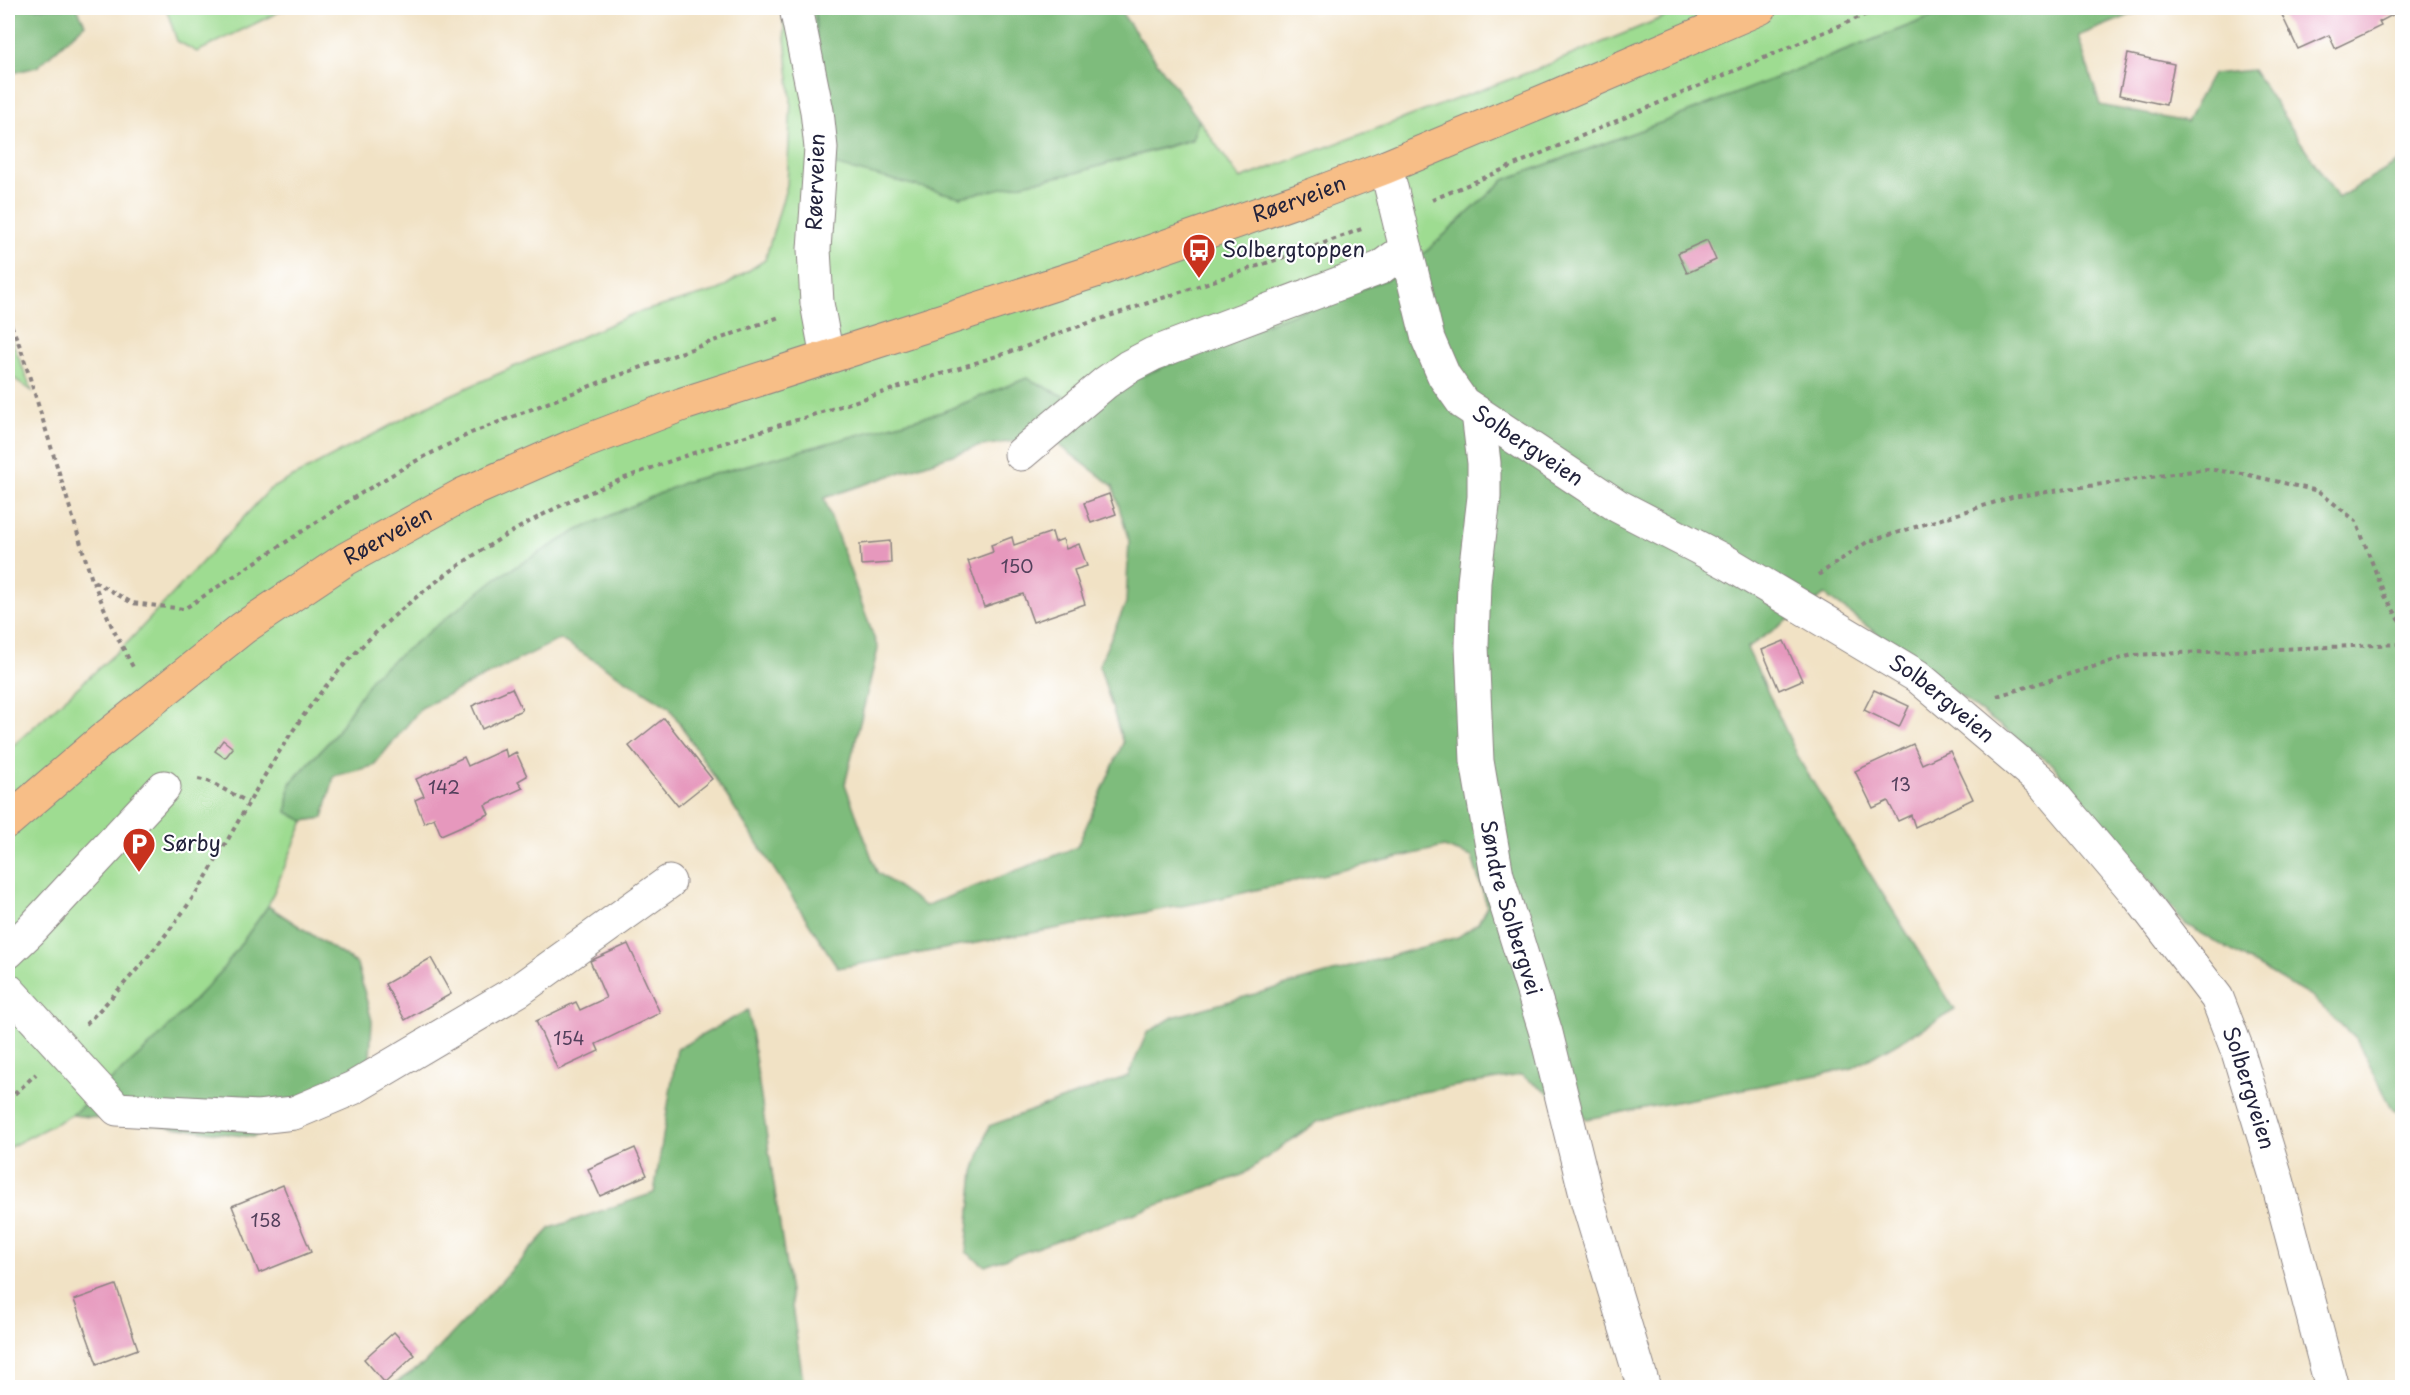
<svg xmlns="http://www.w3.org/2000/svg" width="2410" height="1395" viewBox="0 0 2410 1395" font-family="'Playpen Sans',sans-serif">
<rect width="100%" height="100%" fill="#fff"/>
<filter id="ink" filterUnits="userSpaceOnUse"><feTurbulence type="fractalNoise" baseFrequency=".0167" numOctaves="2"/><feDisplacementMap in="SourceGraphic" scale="12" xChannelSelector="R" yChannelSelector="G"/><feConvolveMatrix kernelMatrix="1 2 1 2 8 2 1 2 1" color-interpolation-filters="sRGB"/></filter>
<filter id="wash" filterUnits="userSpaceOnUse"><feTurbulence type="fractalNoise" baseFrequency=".008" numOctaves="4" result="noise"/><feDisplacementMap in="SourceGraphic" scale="24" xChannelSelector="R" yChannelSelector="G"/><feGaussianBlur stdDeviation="1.35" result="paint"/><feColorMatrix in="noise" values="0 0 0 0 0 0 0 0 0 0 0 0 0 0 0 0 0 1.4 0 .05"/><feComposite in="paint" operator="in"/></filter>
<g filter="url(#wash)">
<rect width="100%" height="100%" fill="#f1e2c5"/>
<!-- green -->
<g fill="#9edc91" stroke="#607f66" stroke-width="1.5">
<polygon points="166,8 287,8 197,52 177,41"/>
<polygon points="782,8 815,8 822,162 1075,173 1192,140 1199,120 1240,179 1535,70 1686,8 1954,8 1663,122 1504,180 1403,273 1077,403 1027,378 942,412 685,482 373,676 334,736 290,783 287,812 304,821 268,906 220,973 153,1043 72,1115 8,1148 8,750 129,641 270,489 435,402 633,314 719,290 765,260 787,185 791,99"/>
<polygon points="8,331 32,391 8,374"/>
</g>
<!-- forest -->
<g fill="#7ebc7b" stroke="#506f5b" stroke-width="1.5" fill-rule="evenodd">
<polygon points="24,8 77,8 85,24 37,67 8,74 8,12"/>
<polygon points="815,8 1118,8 1199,120 1192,139 1075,173 960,197 822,162"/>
<path d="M1954,8h194l-70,28 22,69 86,17 26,-48 41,-4 85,128 64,-38v954l-9,-4 -37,-71 -43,-41 -128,-74 -131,-158 -229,-171 -78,53 54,115 154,247 -102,58 -266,51 -66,-44 -128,22 -76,25 -75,53 -257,91 -19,-14 8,-80 15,-46 139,-50 19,-43 26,-16 285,-80 20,-14 9,-17 -15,-49 -28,-10 -241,55 -365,66 -169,-261 -109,-68 -139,69 -48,58 -39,10 -11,42 -19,3 -17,-9 3,-28 44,-48 39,-60 125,-99 80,-47 107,-48 257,-70 85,-34 50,25 197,-82 129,-48 101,-93 159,-58zM1047,436l66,50 16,55 -3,62 -27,62 24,78 -46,104 -152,59 -48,-34 -32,-88 33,-135 -54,-151 152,-51z"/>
<polygon points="268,906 357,964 372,1021 368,1094 252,1137 72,1115 153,1043 220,973"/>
<polygon points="748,1010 804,1387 389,1387 424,1364 551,1228 654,1193 677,1049"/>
</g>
<g id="blocks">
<!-- building -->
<g fill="#e698bd">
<polygon points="2287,8 2402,8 2402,10 2379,22 2381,26 2335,48 2329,35 2298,49 2280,11"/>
<polygon points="2128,54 2174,64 2166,105 2119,95"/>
<polygon points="1707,240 1716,260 1687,273 1678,253"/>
<polygon points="1109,494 1116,514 1091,523 1084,503"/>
<polygon points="1052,532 1055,542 1063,539 1066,549 1079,544 1087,566 1074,570 1085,604 1033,622 1023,594 984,607 968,561 993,552 991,545 1012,537 1014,545"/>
<polygon points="890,541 891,563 861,565 860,544"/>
<polygon points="1784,641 1802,680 1779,690 1762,650"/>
<polygon points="512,688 522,710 482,729 472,706"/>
<polygon points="1874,690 1909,706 1899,727 1864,710"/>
<polygon points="664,718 712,779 678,806 629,746"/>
<polygon points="223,740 233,748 225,758 215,751"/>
<polygon points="1913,744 1922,764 1950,751 1973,799 1915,827 1911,815 1898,821 1888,801 1873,808 1855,771"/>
<polygon points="505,749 507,757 516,752 527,776 518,781 523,788 485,805 489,814 441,835 434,818 424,823 415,800 424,796 416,779 464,757 468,766"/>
<polygon points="628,944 660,1013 596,1044 599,1051 558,1070 536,1021 576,1002 580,1010 606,998 590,961"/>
<polygon points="431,958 451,994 405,1020 385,984"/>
<polygon points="635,1148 647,1175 600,1196 588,1169"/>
<polygon points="283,1185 311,1252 259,1273 232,1206"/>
<polygon points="116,1285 138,1349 97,1364 74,1300"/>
<polygon points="394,1332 415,1355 385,1383 364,1359"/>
</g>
</g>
</g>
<g filter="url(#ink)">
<use href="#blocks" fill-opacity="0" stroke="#8a8280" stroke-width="1.5"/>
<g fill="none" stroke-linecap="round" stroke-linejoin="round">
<defs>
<g id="minor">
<polyline points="796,8 817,111 821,148 814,249 817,303 827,357"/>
<path id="s1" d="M1386,167l42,172 16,37 19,27 155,103 110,57 189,113 125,106 95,112 80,104 21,54 39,128 55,208"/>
<path id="s2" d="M1478,413l6,50v34l-10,85 -2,64 5,115 7,41 13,73 49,158 42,170 56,185"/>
<polyline points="1021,454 1105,383 1128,367 1153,354 1380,268 1406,249"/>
<polyline points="8,952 30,931 164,787"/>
<polyline points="8,990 117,1109 258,1117 294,1113 353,1088 519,990 669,882"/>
</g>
<g id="major">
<path id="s3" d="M8,821l93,-80 142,-113 103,-69 118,-65 107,-47 112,-43 412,-133 212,-74 79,-30 168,-70 206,-89"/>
</g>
</defs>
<!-- minor casing -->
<use href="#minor" stroke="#8a8280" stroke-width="35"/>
<!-- major casing -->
<use href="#major" stroke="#8a8280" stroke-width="35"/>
<!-- path -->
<g stroke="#8a8280" stroke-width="4" stroke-dasharray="4.5 4.5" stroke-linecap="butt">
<polyline points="1432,200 1881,8"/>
<polyline points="8,317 21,349 92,580 132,603 184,609 350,500 410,464 471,433 598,383 782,316"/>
<polyline points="1818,575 1867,542 2012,497 2207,469 2249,475 2318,491 2356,521 2385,596 2402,624"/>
<polyline points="93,581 112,627 134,669"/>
<polyline points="1997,696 2132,655 2402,644"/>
<polyline points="198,779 208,781 248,802"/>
<path d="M86,1024c44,-45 86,-92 119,-145 40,-67 75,-139 126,-199 59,-70 137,-127 219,-169 76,-38 169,-67 250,-92 75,-24 150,-48 225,-72l34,-14 249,-84 56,-21"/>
<polyline points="8,1100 36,1074"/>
</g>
<!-- minor -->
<use href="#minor" stroke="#fff" stroke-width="33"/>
<!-- major -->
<use href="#major" stroke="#f7be87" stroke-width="33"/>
</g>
</g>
<!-- icons -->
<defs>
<symbol id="bus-pin" viewBox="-11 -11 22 30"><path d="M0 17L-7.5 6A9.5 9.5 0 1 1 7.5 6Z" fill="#c8321e" stroke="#fff"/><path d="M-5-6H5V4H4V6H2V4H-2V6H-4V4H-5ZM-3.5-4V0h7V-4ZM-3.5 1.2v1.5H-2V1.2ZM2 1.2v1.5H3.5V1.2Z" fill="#fff"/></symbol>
<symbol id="parking-pin" viewBox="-11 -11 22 30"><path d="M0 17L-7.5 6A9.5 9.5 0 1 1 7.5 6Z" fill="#c8321e" stroke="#fff"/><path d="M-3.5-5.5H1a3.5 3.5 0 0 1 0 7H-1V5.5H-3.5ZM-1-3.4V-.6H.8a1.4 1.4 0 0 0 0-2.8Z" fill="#fff"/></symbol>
</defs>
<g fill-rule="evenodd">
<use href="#bus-pin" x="1180" y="231" width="38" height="52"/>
<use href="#parking-pin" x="120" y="825" width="38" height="52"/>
</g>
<g text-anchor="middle" stroke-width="4.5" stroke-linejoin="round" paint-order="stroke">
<!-- number labels -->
<g font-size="18" fill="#53405c">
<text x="1017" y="573">150</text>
<text x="1901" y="791">13</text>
<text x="444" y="794">142</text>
<text x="569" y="1045">154</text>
<text x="266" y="1227">158</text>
</g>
<!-- street labels -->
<g font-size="21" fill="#22223b" stroke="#fff">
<text transform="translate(816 182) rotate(-88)" y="7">Røerveien</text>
<text dy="7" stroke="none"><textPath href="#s3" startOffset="1449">Røerveien</textPath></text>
<text dy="7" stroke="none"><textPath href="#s1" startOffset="328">Solbergveien</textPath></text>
<text dy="7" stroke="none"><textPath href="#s3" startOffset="476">Røerveien</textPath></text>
<text dy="7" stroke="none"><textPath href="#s1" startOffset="814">Solbergveien</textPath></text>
<text dy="7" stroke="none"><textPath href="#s2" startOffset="500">Søndre Solbergvei</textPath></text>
<text dy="7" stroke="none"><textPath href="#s1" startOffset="1318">Solbergveien</textPath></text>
</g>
<!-- poi labels -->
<g font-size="21" fill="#22223b" stroke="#fff" text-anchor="start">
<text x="1222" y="257">Solbergtoppen</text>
<text x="162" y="851">Sørby</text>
</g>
</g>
<!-- margin -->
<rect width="2410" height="1395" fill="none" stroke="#fff" stroke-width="30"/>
</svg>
